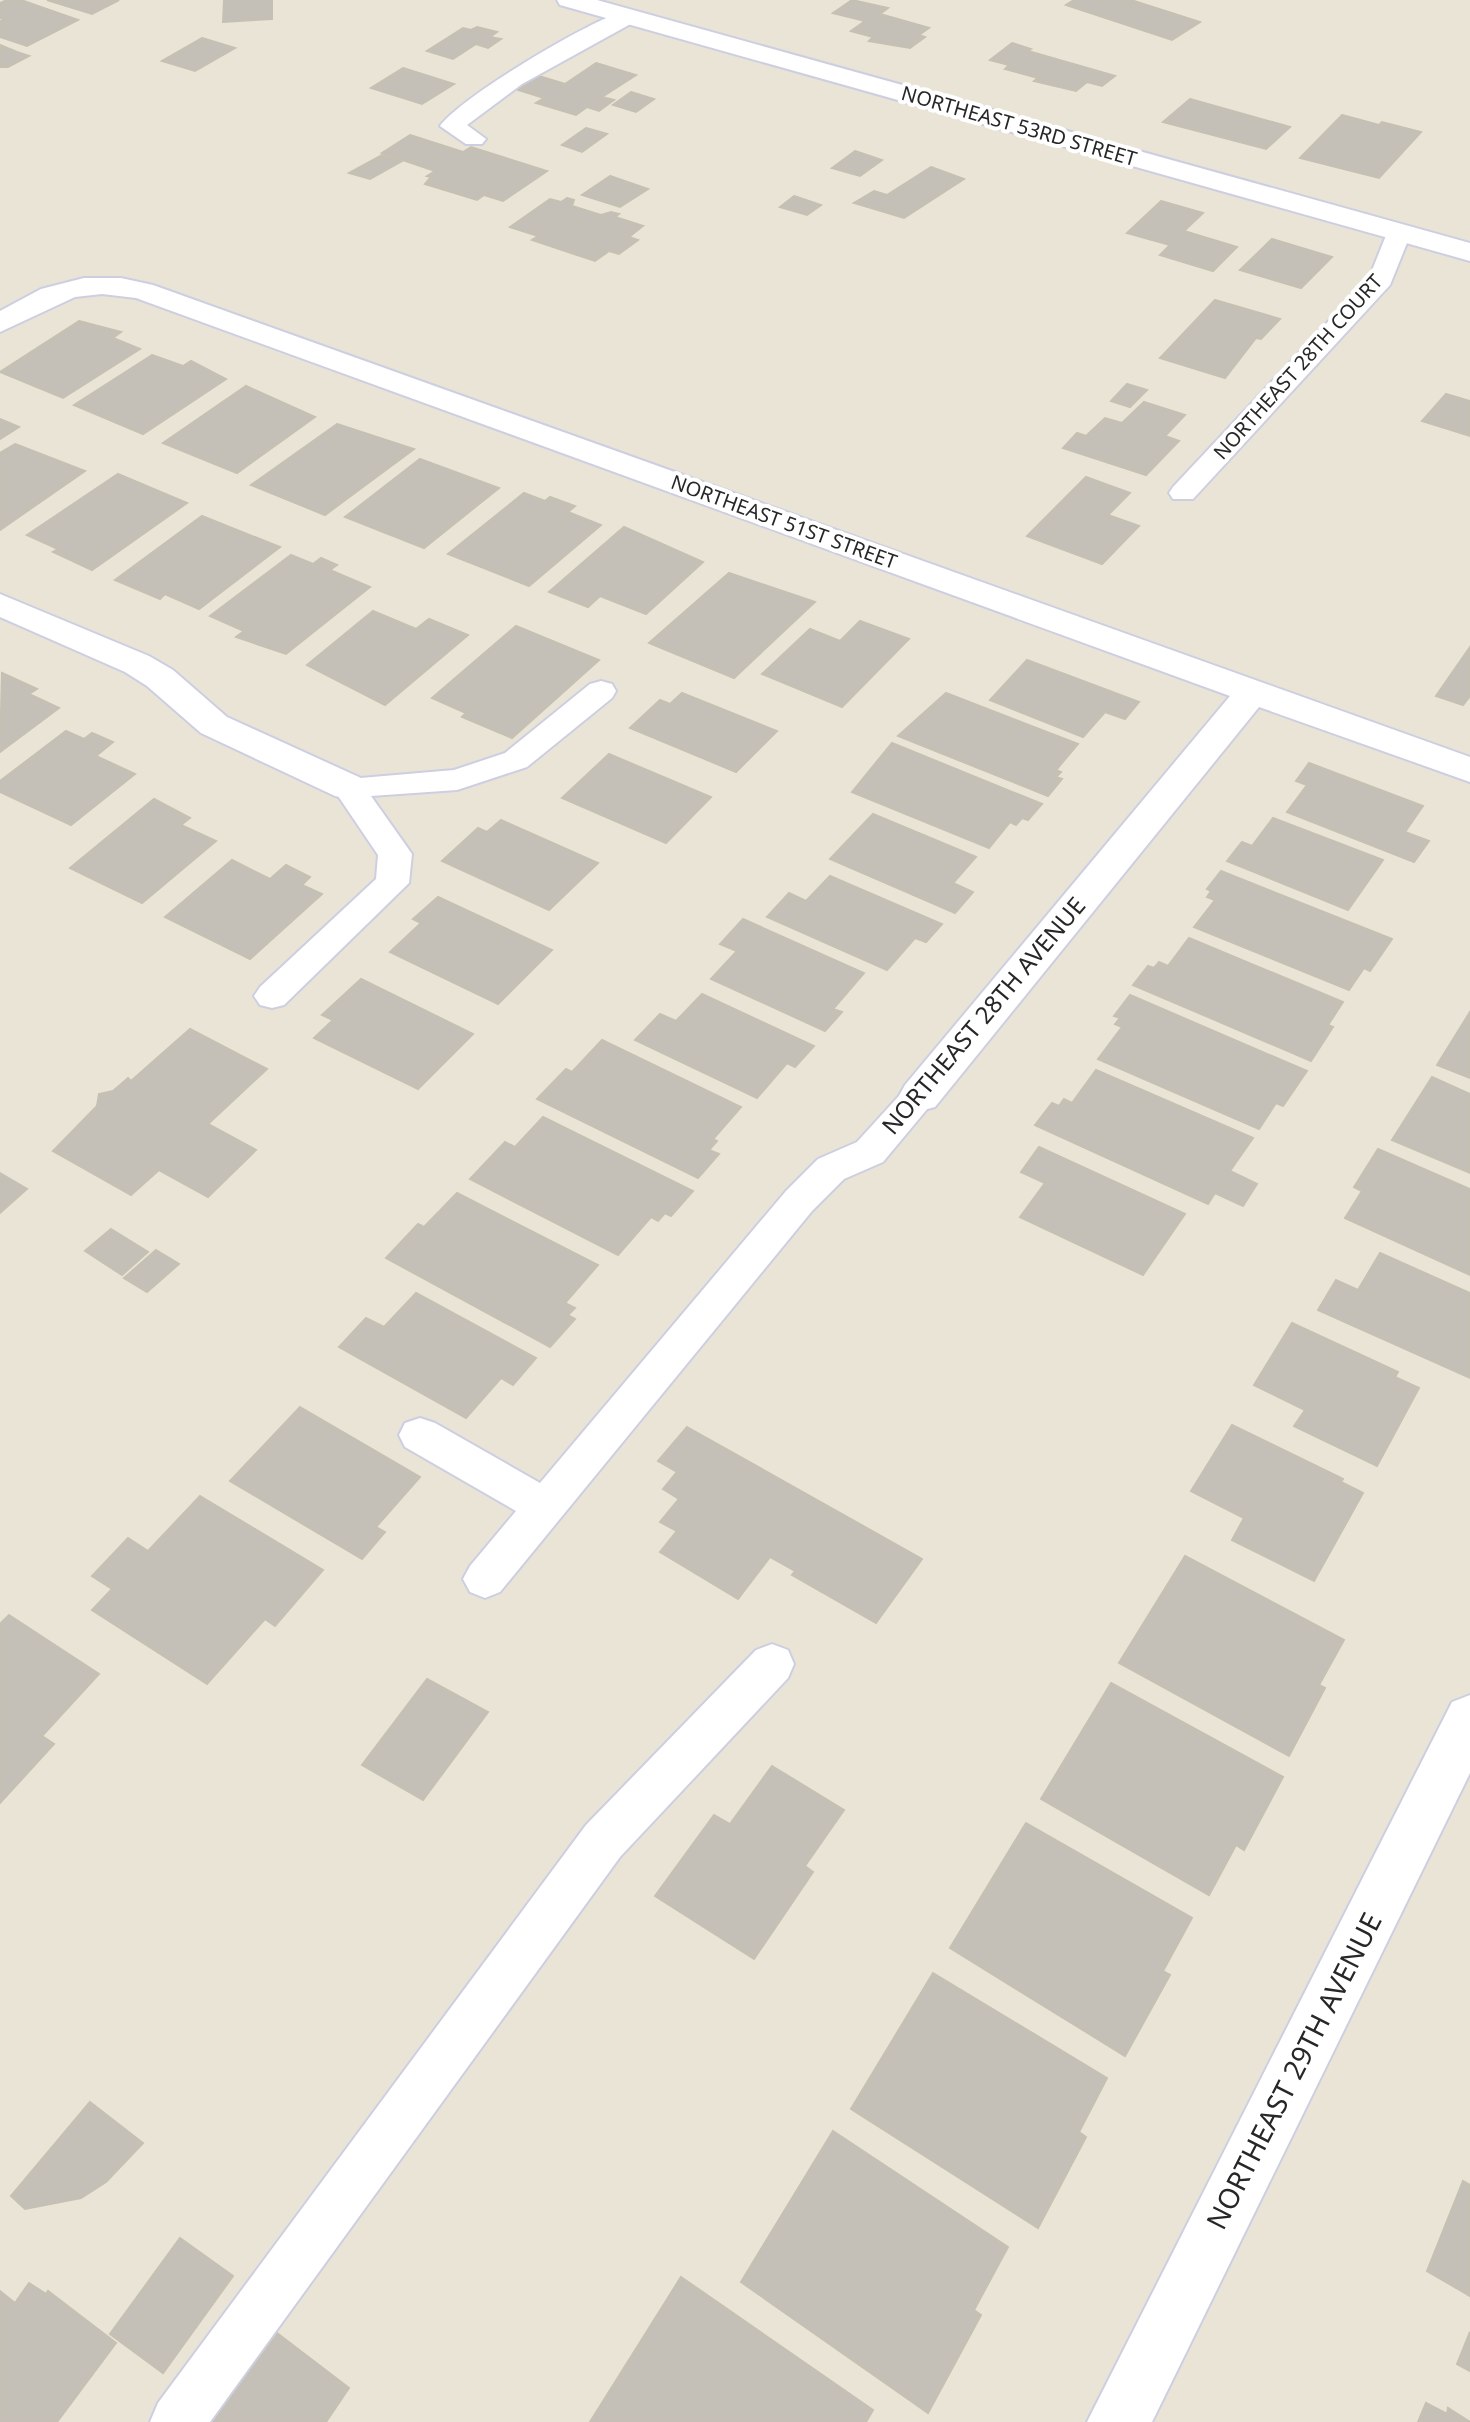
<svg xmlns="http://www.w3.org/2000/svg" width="1470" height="2422" viewBox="0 0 1470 2422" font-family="'Noto Sans',sans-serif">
<rect width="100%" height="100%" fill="#eae4d7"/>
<!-- building -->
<g fill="#c5c0b7" stroke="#c5c0b1" stroke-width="2">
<polygon points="7,0 21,0 78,20 27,46 0,37 0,21 6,20 0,18 0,3"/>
<polygon points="47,0 119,0 92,14"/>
<polygon points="224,0 272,0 272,19 223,22"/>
<polygon points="852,0 888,8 880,14 929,28 919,35 925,37 910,48 869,41 873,37 851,31 865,21 833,13"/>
<polygon points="1074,0 1131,0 1200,22 1172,40 1066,5"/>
<polygon points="477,27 497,32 490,37 501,39 488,48 476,44 453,59 427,51 463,28 471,30"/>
<polygon points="202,38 235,48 195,71 162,61"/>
<polygon points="1012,43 1031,49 1028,51 1115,76 1102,86 1087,82 1076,91 1034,81 1038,78 1005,69 1009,65 990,60"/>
<polygon points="0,45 17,52 29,56 8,67 0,67"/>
<polygon points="596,63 636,75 602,97 614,100 599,111 587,107 576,115 536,103 544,98 515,89 536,75 565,84"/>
<polygon points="403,68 454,84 422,104 371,88"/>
<polygon points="631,92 654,99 636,112 613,105"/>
<polygon points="1190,99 1290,127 1266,149 1163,122"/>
<polygon points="1342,115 1379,125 1382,122 1421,132 1379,178 1300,158"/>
<polygon points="586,128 607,134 582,152 562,145"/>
<polygon points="410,135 463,152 471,147 547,171 503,201 484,195 477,200 425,184 431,177 427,176 435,171 382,153"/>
<polygon points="855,151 882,160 860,176 832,168"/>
<polygon points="382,155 402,161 370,179 349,173"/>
<polygon points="931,167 964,179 904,218 854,203 874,191 887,195"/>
<polygon points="610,176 648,189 620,207 582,195"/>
<polygon points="794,196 821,205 807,215 780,207"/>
<polygon points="567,198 574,200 572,206 601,215 611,212 619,214 615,217 643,226 629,237 638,240 619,254 609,251 595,261 532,240 538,236 510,227 550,199 561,202"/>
<polygon points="1161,201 1203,213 1184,231 1237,247 1213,271 1160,255 1170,245 1127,233"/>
<polygon points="1272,239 1332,257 1301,288 1240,270"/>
<polygon points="1215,300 1280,319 1261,339 1256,338 1225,378 1160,358"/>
<polygon points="79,321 121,332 113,338 140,349 63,398 0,372"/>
<polygon points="152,355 183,366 191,361 226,379 143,434 74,405"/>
<polygon points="1127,384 1147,390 1130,407 1111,401"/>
<polygon points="246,386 315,417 237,473 163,443"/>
<polygon points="1446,394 1470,401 1470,436 1422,421"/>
<polygon points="1144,402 1185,415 1165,436 1179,441 1146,475 1063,448 1077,433 1086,436 1105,418 1122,423"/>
<polygon points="0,419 19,427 0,439"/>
<polygon points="337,424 414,449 325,515 251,485"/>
<polygon points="15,444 85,471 0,530 0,453"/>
<polygon points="420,459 499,488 424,548 345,517"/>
<polygon points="118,474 187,503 92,570 53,552 58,549 27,535"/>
<polygon points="1086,477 1130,493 1108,515 1139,526 1102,564 1027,536"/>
<polygon points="524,493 545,501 550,497 575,506 568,512 601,525 529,586 448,554"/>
<polygon points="202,516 280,547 199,609 165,594 160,599 115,580"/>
<polygon points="624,527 703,562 646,614 600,596 588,607 549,592"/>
<polygon points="291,555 313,564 321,558 337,565 330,570 370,587 286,654 236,637 244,631 210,616"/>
<polygon points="729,573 815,602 734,678 649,643"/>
<polygon points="373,611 416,629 429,619 468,635 385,705 307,665"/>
<polygon points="860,621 909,639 842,707 762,674 810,629 840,641"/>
<polygon points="516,626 599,660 512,738 462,717 466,713 432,698"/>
<polygon points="1470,647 1470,696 1463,705 1436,696"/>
<polygon points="1027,660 1139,702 1125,719 1105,712 1083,737 990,700"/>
<polygon points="2,673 37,689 29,694 59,708 0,752"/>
<polygon points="682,693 777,731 736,772 630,728 660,700 670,704"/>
<polygon points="946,693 1078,744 1056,770 1061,772 1056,777 1062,779 1048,796 898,736"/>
<polygon points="66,731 84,739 92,733 113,742 96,756 135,774 71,825 0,792 0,781"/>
<polygon points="892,743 1042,804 1028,820 1022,818 1016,825 1010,822 989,848 852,792"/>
<polygon points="609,754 711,797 666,843 562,798"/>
<polygon points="1309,763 1423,806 1405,832 1429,841 1414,862 1287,812 1307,785 1296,781"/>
<polygon points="154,799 190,818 181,825 216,841 142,903 70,868"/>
<polygon points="873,814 976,857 953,883 973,892 955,913 830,859"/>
<polygon points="1273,818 1383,860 1348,910 1227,861 1242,842 1252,846"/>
<polygon points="501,820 598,863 549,910 442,861 478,828 487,832"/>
<polygon points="232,860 270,879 286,865 310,877 302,885 322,894 250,959 165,917"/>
<polygon points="1221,871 1392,939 1370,971 1364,968 1349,990 1194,927 1215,900 1207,897 1211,891 1207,889"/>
<polygon points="830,876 942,924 926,942 915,938 887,970 767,917 789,893 806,901"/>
<polygon points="438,897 552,950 498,1004 390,952 421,923 413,919"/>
<polygon points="743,919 864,973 833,1009 842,1012 825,1031 711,979 737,951 720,944"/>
<polygon points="1189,938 1343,1002 1328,1025 1333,1027 1311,1061 1133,985 1148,966 1154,968 1159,962 1168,966"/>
<polygon points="361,979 473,1034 418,1089 314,1038 333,1020 322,1015"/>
<polygon points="702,994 814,1046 795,1067 787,1063 757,1098 635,1040 660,1014 676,1021"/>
<polygon points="1130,995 1307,1071 1283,1106 1276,1103 1259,1129 1098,1059 1122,1027 1115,1024 1120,1018 1114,1016"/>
<polygon points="1470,1012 1470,1078 1437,1065"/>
<polygon points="190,1029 267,1069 208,1124 256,1150 208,1197 159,1170 131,1195 53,1151 97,1106 99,1094 113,1091 128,1078 131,1081"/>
<polygon points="602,1040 741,1107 713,1139 717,1141 709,1150 719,1154 698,1178 537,1099 566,1069 572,1072"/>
<polygon points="1096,1070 1253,1138 1230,1171 1257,1184 1243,1206 1215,1193 1208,1204 1035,1125 1052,1103 1059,1106 1064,1099 1072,1103"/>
<polygon points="1432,1077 1470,1094 1470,1173 1392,1140"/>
<polygon points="543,1117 693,1191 671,1216 665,1213 658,1221 651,1217 618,1255 470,1179 505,1142 515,1147"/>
<polygon points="1039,1147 1185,1214 1143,1275 1020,1217 1045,1183 1021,1172"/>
<polygon points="1378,1149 1470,1189 1470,1275 1345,1218 1362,1191 1354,1187"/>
<polygon points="0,1173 27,1189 0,1213"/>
<polygon points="457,1193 598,1265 565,1303 575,1308 568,1315 575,1319 550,1347 386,1258 418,1224 424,1227"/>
<polygon points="111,1229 148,1252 122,1275 85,1251"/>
<polygon points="156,1250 179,1264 147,1292 124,1278"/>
<polygon points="1380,1253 1470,1293 1470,1378 1318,1310 1336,1280 1358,1290"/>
<polygon points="416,1293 536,1358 513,1385 501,1378 466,1418 339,1347 366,1318 384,1327"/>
<polygon points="1292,1323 1398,1372 1395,1377 1419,1388 1377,1466 1294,1426 1305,1410 1254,1385"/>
<polygon points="300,1407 420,1477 376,1527 385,1532 362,1559 230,1481"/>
<polygon points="1232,1425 1343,1479 1341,1482 1363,1493 1314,1581 1232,1540 1244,1518 1191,1491"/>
<polygon points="687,1427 922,1559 876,1623 792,1575 795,1571 770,1557 738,1599 660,1552 677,1531 660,1522 679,1499 663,1489 677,1472 658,1461"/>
<polygon points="200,1496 323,1570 275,1626 265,1619 207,1684 92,1610 112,1589 92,1576 128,1538 148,1551"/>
<polygon points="1185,1556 1344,1640 1319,1685 1325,1688 1289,1756 1119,1663"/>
<polygon points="9,1615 99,1674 42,1736 54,1744 0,1803 0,1624"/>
<polygon points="427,1679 488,1712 423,1800 362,1765"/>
<polygon points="1111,1683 1283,1777 1244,1850 1236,1845 1209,1895 1041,1799"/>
<polygon points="772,1766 844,1810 805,1866 813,1872 754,1959 655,1896 714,1815 730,1824"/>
<polygon points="1026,1823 1192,1918 1163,1971 1170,1975 1125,2056 950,1948"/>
<polygon points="933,1973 1107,2078 1079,2132 1086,2137 1038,2228 851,2109"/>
<polygon points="90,2102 143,2143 106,2182 81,2198 25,2209 11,2196"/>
<polygon points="833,2131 1008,2247 974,2310 981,2315 928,2413 741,2282"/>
<polygon points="1463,2181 1470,2185 1470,2296 1427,2271"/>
<polygon points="180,2238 233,2276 163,2373 110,2334"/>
<polygon points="681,2277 873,2410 866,2422 590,2422"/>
<polygon points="29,2283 46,2294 48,2291 116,2343 57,2422 0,2422 0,2291 15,2303"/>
<polygon points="1470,2332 1470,2371 1457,2364"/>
<polygon points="277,2333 349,2388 326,2422 212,2422"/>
<polygon points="1426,2403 1447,2414 1448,2408 1470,2422 1418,2422"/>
</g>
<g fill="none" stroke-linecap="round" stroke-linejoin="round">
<defs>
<g id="lane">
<path d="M628,10l11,6 -3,5 -114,63 -55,41 19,14 -4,5h-16l-26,-18c21,-29 153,-108 188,-116z"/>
<polygon points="1399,226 1411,233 1390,285 1193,499 1173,499 1169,493 1173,487 1369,278 1387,233"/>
<polygon points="601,681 612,684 616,691 612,698 527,767 457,790 371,796 412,854 409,883 284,1005 272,1008 260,1005 254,996 260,987 376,879 378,855 332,787 337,780 454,770 505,753 590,684"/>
<polygon points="920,1083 933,1087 938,1096 883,1162 844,1179 812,1211 500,1592 485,1598 470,1592 463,1579 470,1566 516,1511 405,1447 399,1435 405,1423 420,1418 435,1423 540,1483 786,1191 818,1159 857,1142 907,1087"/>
<polygon points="772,1644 788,1650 794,1664 788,1678 620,1857 210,2422 150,2422 158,2403 586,1825 756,1650"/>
</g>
<g id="street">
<polygon points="557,0 597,0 1470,243 1470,261 560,5"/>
<polygon points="84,278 121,278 153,285 1470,757 1470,782 1259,707 935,1107 920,1111 905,1107 899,1096 905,1085 1230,696 136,298 102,294 75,297 0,332 0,311 41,289"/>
<polygon points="0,594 149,656 173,670 227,717 361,778 367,787 361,796 348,799 335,796 201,733 147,686 125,672 0,617"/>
<polygon points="1470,1695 1470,1773 1152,2422 1087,2422 1452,1702"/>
</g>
</defs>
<!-- lane casing -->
<use href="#lane" stroke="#cdcfe1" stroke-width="4"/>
<!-- street casing -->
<use href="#street" stroke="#cdcfe1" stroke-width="4"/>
<!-- lane -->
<use href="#lane" fill="#fff" fill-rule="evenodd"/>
<!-- street -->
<use href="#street" fill="#fff" fill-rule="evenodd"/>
</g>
<g text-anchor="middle" stroke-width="8" stroke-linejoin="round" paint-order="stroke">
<!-- far-street labels -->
<g font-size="20" fill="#272727" stroke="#fff">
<text transform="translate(1019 126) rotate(16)" y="7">NORTHEAST 53RD STREET</text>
<text transform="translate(1298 367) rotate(-48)" y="7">NORTHEAST 28TH COURT</text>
<text transform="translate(784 522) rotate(20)" y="7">NORTHEAST 51ST STREET</text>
</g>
<!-- street labels -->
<g font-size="24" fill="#272727" stroke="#fff">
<text transform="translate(984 1016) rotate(-50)" y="8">NORTHEAST 28TH AVENUE</text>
</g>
<!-- near-street labels -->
<g font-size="28" fill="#272727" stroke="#fff">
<text transform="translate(1294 2071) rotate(-63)" y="10">NORTHEAST 29TH AVENUE</text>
</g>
</g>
</svg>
